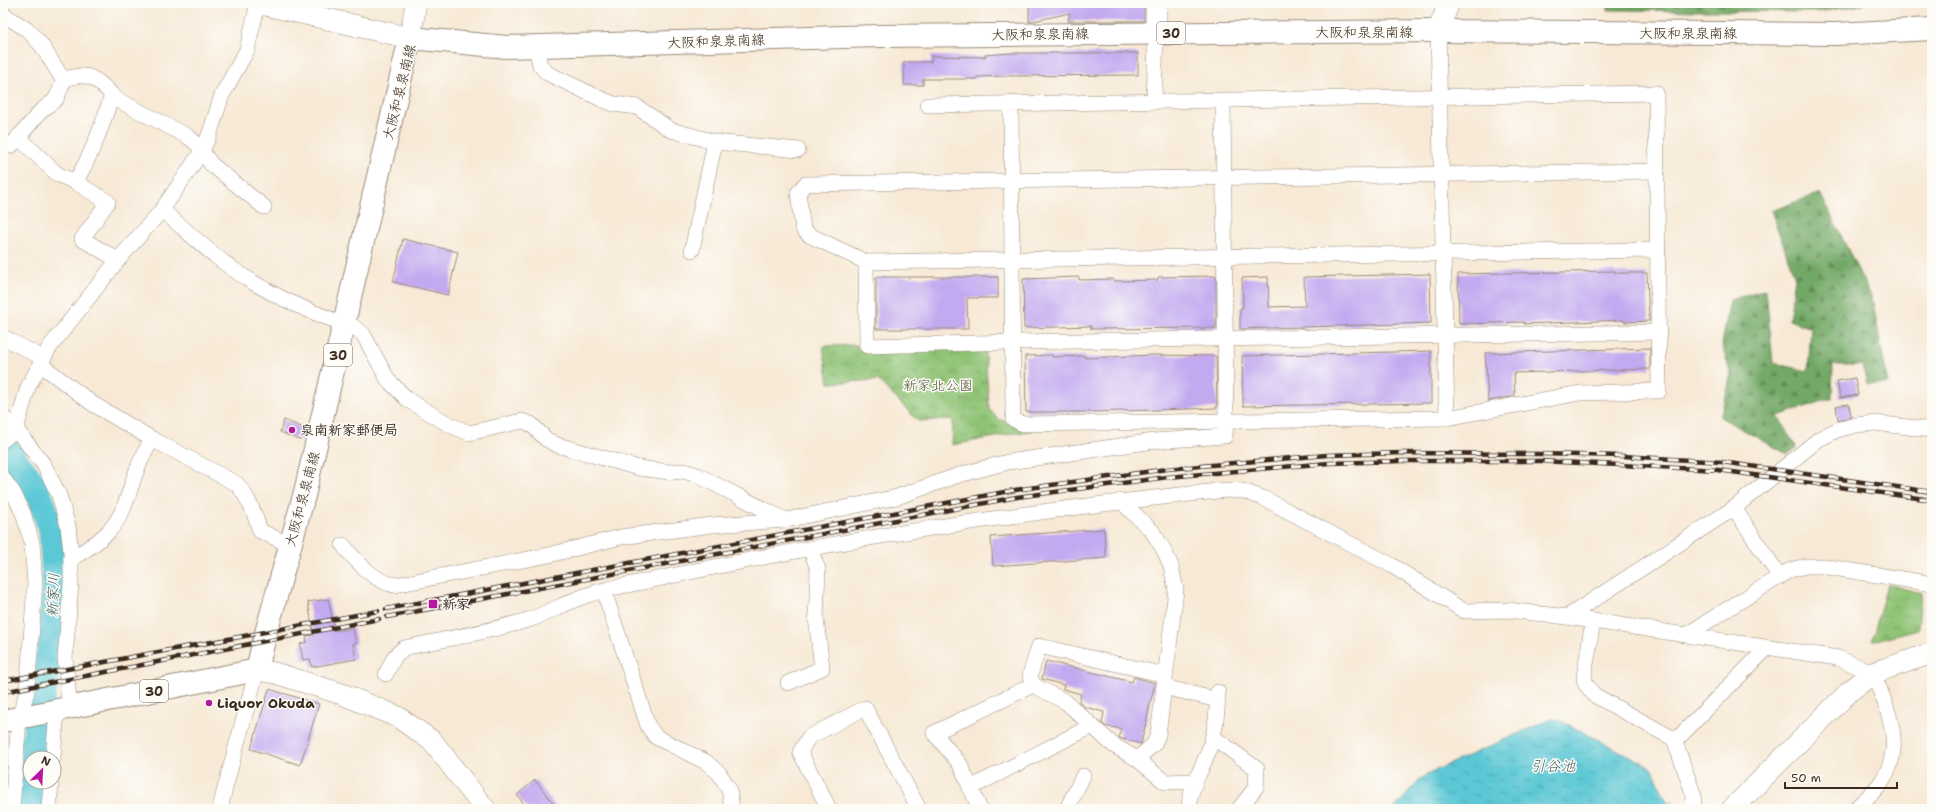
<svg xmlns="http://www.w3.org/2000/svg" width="1935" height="812" viewBox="0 0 1935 812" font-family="'Shantell Sans','Klee One',sans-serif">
<defs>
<pattern id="forest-firs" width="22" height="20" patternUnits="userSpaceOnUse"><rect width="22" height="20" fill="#73a966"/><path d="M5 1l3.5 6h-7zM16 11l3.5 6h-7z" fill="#608a53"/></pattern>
<pattern id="park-crowns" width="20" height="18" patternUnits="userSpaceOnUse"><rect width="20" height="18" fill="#8fc375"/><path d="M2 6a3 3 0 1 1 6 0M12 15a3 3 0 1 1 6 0" fill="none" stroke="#769f5f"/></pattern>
<pattern id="water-ripples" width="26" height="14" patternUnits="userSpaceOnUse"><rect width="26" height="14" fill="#5cc8d5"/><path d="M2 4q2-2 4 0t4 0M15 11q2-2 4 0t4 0" fill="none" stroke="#4da3ac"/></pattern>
</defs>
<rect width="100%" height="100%" fill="#fdfcf7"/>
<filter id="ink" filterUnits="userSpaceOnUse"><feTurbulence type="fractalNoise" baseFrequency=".025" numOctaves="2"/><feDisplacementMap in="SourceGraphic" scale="8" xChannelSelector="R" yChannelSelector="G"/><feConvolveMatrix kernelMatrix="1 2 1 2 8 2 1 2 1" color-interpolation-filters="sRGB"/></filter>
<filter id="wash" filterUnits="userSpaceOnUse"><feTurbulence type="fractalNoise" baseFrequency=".012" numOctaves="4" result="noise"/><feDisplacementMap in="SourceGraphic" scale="16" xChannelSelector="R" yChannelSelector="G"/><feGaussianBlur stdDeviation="0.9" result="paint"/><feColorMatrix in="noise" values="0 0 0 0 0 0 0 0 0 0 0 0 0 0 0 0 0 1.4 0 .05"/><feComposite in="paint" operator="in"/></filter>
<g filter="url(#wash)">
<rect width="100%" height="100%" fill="#f7e9d5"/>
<!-- forest -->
<g fill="url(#forest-firs)" stroke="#576a42">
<polygon points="1608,3 1865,3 1863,5 1817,12 1608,10"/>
<polygon points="1820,193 1872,298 1888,384 1867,384 1862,365 1833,365 1832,398 1778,416 1797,448 1787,454 1720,417 1731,376 1722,344 1730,300 1766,289 1773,363 1808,371 1811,328 1789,320 1795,278 1771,211"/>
</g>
<!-- park -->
<g fill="url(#park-crowns)" stroke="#65764a">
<polygon points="857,345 858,350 985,349 989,409 998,419 1033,430 952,445 953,419 918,421 878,380 829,383 823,346"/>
<polygon points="1887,584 1921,593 1918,629 1872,641"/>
</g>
<!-- water -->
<polygon fill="url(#water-ripples)" stroke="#4c797a" points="1551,719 1559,720 1649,766 1655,774 1667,802 1673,802 1675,809 1394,809 1420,779 1434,771"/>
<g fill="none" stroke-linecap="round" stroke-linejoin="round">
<!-- river -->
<g stroke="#5cc8d5" stroke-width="27">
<polyline points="3,445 36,488 52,530 55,581 51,645 34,745 33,758"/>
<polyline points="30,809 32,782"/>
</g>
</g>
<g id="blocks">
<!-- building -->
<g fill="#c2a9f0">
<polygon points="1029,3 1144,3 1144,21 1068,21 1070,13 1029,22"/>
<polygon points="1011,53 1138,53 1138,75 1005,76 977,77 977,79 923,79 923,85 904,85 904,62 931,62 931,56 985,57 985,55"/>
<polygon points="403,239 458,252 448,295 393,282"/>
<polygon points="1615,271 1615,273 1647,273 1649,321 1624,322 1624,320 1524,324 1524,322 1459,324 1458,274"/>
<polygon points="1430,274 1431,323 1240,329 1240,308 1243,308 1242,278 1268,277 1269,307 1305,306 1304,277"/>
<polygon points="1216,276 1216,328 1091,329 1091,326 1024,328 1023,279 1079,277 1079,280 1113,279 1114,281 1158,280 1158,277"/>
<polygon points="876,277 998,277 998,298 967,298 968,329 876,329"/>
<polygon points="1650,348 1650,369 1514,373 1515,396 1488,401 1485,353"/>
<polygon points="1431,351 1431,403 1243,406 1242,356"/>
<polygon points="1052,355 1052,357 1085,356 1085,358 1153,355 1216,356 1217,408 1092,412 1026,412 1025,356"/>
<polygon points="1855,378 1858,395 1840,398 1837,381"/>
<polygon points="1849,404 1851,417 1838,420 1836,406"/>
<polygon points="284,420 304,428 300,440 280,432"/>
<polygon points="1104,529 1106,558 993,566 991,537"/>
<polygon points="328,599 335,631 353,628 356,643 353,644 356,659 312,667 310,659 303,660 300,644 307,642 306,636 314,635 308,602"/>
<polygon points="1046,661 1132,682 1134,677 1155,683 1141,744 1119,738 1121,729 1105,726 1102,723 1104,712 1085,707 1079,702 1081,694 1063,689 1064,685 1042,679"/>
<polygon points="269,689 319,704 300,765 251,749"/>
<polygon points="535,780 558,809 528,809 517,795"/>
</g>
</g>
</g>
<g filter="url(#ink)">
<use href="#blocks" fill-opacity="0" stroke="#998a7a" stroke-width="1"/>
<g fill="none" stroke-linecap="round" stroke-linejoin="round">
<defs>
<g id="street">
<path d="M3,14l26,17 13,15 20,32c8,1 14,-3 22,-2 10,0 25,14 30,22l73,38 10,8 14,20 53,43"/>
<polyline points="1438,31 1447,418"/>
<polyline points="536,46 540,65 547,73 601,99 614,104 637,107 671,130 715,142 798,150"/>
<polyline points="1154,101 1156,33"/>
<polyline points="928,105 1656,93 1659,391 1580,393 1447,418 1022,424 1013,419 1011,103"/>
<polyline points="18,137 57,174 75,182 108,202 82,239 118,260"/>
<polyline points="11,146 40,112 56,99 65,78"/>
<polyline points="1657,171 805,184 798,193 803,229 809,235 866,262 1658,250"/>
<path d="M75,182c17,-27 27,-56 37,-87"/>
<path d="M162,210c19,16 37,33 56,48 38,30 82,51 127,66"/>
<polyline points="692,250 715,142"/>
<polyline points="866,262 867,346 1013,342 1659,332"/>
<polyline points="346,321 363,334 388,380 408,400 448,424 469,433 522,421 531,424 546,439 557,445 639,468 669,472 684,471 697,475 785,520"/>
<polyline points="3,337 43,358"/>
<path d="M40,364l53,40 59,35 85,45c12,14 18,30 23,47l30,14"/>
<polyline points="3,417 16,429 3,440"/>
<polyline points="3,478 13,492 23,513 32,543 35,585 27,692 19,718 12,809"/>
<polyline points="1121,501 1152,531 1164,550 1171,566 1176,590 1158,735 1154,744 1137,759"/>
<polyline points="1734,508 1780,577"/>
<path d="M343,545c12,15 33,38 52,40l154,-30 72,-18 91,-12 74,-5 111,-23 62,-22 49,-13 146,-21 71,-5 1,-15 -3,-321"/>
<path d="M71,559c13,-8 27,-16 38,-28 17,-18 20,-42 29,-64 4,-10 9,-19 14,-28"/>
<polyline points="604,591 648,726 656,737 706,762 719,773 729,789 732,809"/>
<polyline points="1567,617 1734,508 1819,439 1837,430 1856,425 1875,423 1932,430"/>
<polyline points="1593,621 1584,677 1585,683 1594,695 1674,739 1694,796 1693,809"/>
<polyline points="1686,635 1790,570 1806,566 1822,566 1932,584"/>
<path d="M386,674l9,-18 9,-8c41,-9 84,-16 124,-28 19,-6 35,-16 54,-23 20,-8 44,-12 66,-16 190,-42 385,-71 579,-91l16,1 20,7 128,67 73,46 44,-1 59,7 271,41 35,15c15,37 34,76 6,112 -7,9 -16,16 -24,24"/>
<polyline points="788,683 822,668 816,618 818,569 810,549"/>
<polyline points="1033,685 1030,675 1039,646 1165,675"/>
<polyline points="1164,687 1218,700"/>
<polyline points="70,709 65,658 71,584 71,553 68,526 59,495 44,465 16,429 28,387 49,348 118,260 162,210 202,151 209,136 222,95 247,50 258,3"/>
<polyline points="1213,737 1257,769 1256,787 1239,809"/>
<polyline points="1675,741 1767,648"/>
<polyline points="53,758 57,711"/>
<polyline points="970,788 1092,726"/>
<polyline points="49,809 51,782"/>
<polyline points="220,809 225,788 257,670"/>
<polyline points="829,809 800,752 809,737 865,708 919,809"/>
<polyline points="980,809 960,764 934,733 1033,685 1066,702 1113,745 1137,759 1165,782 1195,781"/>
<polyline points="1067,809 1083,776"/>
<path d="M1189,809c0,-18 8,-30 15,-47 11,-25 13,-43 14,-70"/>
</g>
<g id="secondary">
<polyline points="257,3 410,38 416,3"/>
<polyline points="1156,3 1156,33"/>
<polyline points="1438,31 1449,3"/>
<polyline points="257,670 275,673 342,694 398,717 432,741 485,809"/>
<polyline points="1732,809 1850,691 1873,673 1932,653"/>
</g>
<polyline id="primary" points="3,721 257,670 264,640 305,492 410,38 507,47 879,36 1438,31 1835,34 1932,29"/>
</defs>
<!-- street casing -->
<use href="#street" stroke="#998a7a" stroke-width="16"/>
<!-- secondary casing -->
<use href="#secondary" stroke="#998a7a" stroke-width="22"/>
<!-- primary casing -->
<use href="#primary" stroke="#998a7a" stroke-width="24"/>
<!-- street -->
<use href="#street" stroke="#fff" stroke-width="15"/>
<!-- secondary -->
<use href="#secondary" stroke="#fff" stroke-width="21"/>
<!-- primary -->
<use href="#primary" stroke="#fff" stroke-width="22"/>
<defs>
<g id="rail">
<polyline points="386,609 1015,490 1167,469 1245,462 1327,455 1403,453 1540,454 1623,456 1722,462 1932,492"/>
<polyline points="387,617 1017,497 1168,477 1329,463 1403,461 1540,461 1718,470 1932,500"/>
<polyline points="3,681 378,611"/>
<polyline points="3,692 379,619"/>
</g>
</defs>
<!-- rail casing -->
<use href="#rail" stroke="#3b2a1e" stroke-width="4.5"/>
<!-- rail -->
<use href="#rail" stroke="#fdfcf7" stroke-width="3" stroke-dasharray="9" stroke-linecap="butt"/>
</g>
</g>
<!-- markers -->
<g fill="#b5179e" stroke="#fdfcf7" stroke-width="1.5">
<circle cx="292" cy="430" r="4"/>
<rect x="428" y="599" width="10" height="10" rx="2"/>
<circle cx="209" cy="703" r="4"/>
</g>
<g text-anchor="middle" stroke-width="3" stroke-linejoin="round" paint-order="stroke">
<!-- shield labels -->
<g fill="#fdfcf7" stroke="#75695f" stroke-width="1">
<rect x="1157" y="22" width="28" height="22" rx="3"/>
<rect x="324" y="344" width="28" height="22" rx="3"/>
<rect x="140" y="680" width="28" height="22" rx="3"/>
</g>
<g font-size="13" font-weight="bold" fill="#3b2a1e">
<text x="1171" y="38">30</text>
<text x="338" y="360">30</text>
<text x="154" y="696">30</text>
</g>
<!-- street labels -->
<g font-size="14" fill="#3b2a1e" stroke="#fdfcf7">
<text x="1364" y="37">大阪和泉泉南線</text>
<text x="1688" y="38">大阪和泉泉南線</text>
<text transform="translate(1040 34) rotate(-1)" y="5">大阪和泉泉南線</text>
<text transform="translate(716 41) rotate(-2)" y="5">大阪和泉泉南線</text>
<text transform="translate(399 92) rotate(-76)" y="5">大阪和泉泉南線</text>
<text transform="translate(302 499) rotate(-75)" y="5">大阪和泉泉南線</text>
</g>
<!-- park labels -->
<g font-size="14" fill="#545838" stroke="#fdfcf7">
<text x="938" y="390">新家北公園</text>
</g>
<!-- poi labels -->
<g font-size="14" font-weight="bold" fill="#3b2a1e" stroke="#fdfcf7" text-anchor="start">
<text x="300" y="435">泉南新家郵便局</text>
<text x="442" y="609">新家</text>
<text x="217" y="708">Liquor Okuda</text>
</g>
<!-- water labels -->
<g font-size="15" font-style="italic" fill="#47615e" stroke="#fdfcf7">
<text transform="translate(53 595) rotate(-88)" y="5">新家川</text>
<text x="1553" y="771">引谷池</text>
</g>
</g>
<!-- margin -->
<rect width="1935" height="812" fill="none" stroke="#fdfcf7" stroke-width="16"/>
<!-- north arrow -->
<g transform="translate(42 770) rotate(24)"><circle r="19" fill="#fdfcf7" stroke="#afa8a0"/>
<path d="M0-3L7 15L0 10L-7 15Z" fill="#b5179e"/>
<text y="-6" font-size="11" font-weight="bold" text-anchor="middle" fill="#3b2a1e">N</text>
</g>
<!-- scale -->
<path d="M1785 782v6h112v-6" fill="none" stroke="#3b2a1e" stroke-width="2"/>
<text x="1791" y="782" font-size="12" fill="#3b2a1e" stroke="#fdfcf7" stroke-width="3" paint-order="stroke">50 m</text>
</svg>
